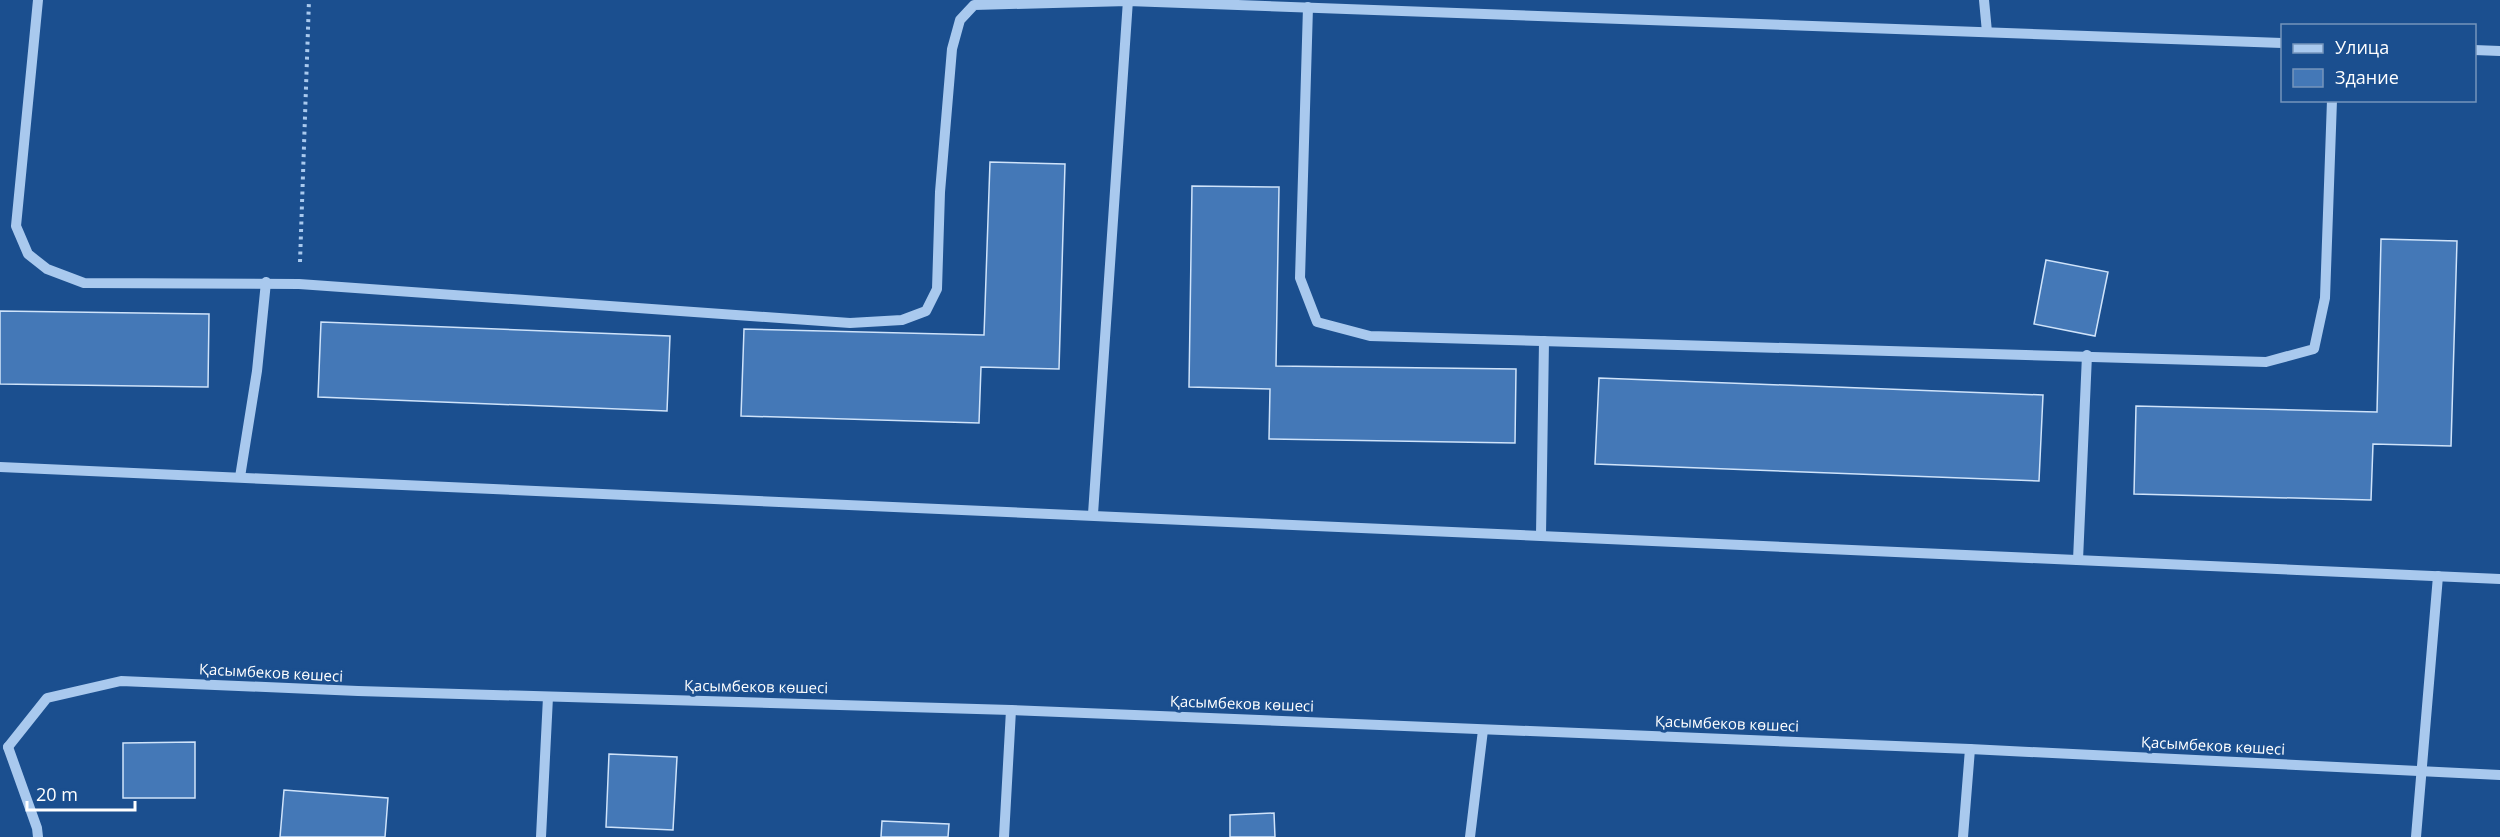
<svg xmlns="http://www.w3.org/2000/svg" width="2500" height="837" viewBox="0 0 2500 837" font-family="'Open Sans',sans-serif">
<rect width="100%" height="100%" fill="#1b4f8f"/>
<!-- building -->
<g fill="#4478b7" stroke="#cfe3fa" stroke-width="1.5">
<polygon points="990,162 1065,164 1059,369 981,367 979,423 741,416 744,329 984,335"/>
<polygon points="1192,186 1279,187 1276,366 1516,369 1515,443 1269,439 1270,389 1189,387"/>
<polygon points="2381,239 2457,241 2451,446 2373,444 2371,500 2134,494 2136,406 2377,412"/>
<polygon points="2046,260 2108,272 2095,336 2034,324"/>
<polygon points="0,311 209,314 208,387 0,384"/>
<polygon points="321,322 670,336 667,411 318,397"/>
<polygon points="1599,378 2043,395 2039,481 1595,464"/>
<polygon points="195,742 195,798 123,798 123,743"/>
<polygon points="609,754 677,757 673,830 606,827"/>
<polygon points="284,790 388,798 385,837 280,837"/>
<polygon points="1274,813 1275,837 1230,837 1230,815"/>
<polygon points="882,821 949,824 948,837 881,837"/>
</g>
<g fill="none" stroke-linecap="round" stroke-linejoin="round">
<!-- path -->
<polyline stroke="#a9c9ee" stroke-width="4" stroke-dasharray="3 4.5" stroke-linecap="butt" points="300,262 309,0"/>
<!-- minor -->
<g stroke="#a9c9ee" stroke-width="10">
<polyline points="38,0 16,226 28,254 47,269 84,283 299,284 850,323 902,320 926,311 937,289 940,192 952,49 960,20 974,5 1128,1 2282,43"/>
<polyline points="1984,0 1987,32"/>
<polyline points="1308,7 1300,278 1317,322 1370,336 2266,362 2314,349 2325,298 2332,100"/>
<polyline points="2474,50 2500,51"/>
<polyline points="0,467 2500,579"/>
<polyline points="240,477 257,371 266,282"/>
<polyline points="1093,514 1128,0"/>
<polyline points="1541,535 1544,341"/>
<polyline points="2078,560 2087,355"/>
<polyline points="8,747 47,698 121,681 358,691 1011,710 1970,749 2500,775"/>
<polyline points="8,747 37,828 38,837"/>
<polyline points="541,837 548,697"/>
<polyline points="1004,837 1011,710"/>
<polyline points="1470,837 1483,730"/>
<polyline points="1963,837 1970,749"/>
<polyline points="2416,837 2438,576"/>
</g>
</g>
<g text-anchor="middle" stroke-width="6" stroke-linejoin="round" paint-order="stroke">
<!-- street labels -->
<g font-size="15" fill="#fff" stroke="#1b4f8f">
<text transform="translate(271 673) rotate(3)" y="5">Қасымбеков көшесі</text>
<text transform="translate(756 687) rotate(1)" y="5">Қасымбеков көшесі</text>
<text transform="translate(1242 704) rotate(2)" y="5">Қасымбеков көшесі</text>
<text transform="translate(1727 724) rotate(2)" y="5">Қасымбеков көшесі</text>
<text transform="translate(2213 746) rotate(3)" y="5">Қасымбеков көшесі</text>
</g>
</g>
<!-- legend -->
<rect x="2281" y="24" width="195" height="78" fill="#1b4f8f" stroke="#7695bc" stroke-width="1.5"/>
<rect x="2293" y="44" width="30" height="9" fill="#a9c9ee" stroke="#7695bc" stroke-width="1.5"/>
<text x="2335" y="54" font-size="18" fill="#ffffff">Улица</text>
<rect x="2293" y="69" width="30" height="18" fill="#4478b7" stroke="#7695bc" stroke-width="1.5"/>
<text x="2335" y="84" font-size="18" fill="#ffffff">Здание</text>
<!-- scale -->
<path d="M27 801v9h108v-9" fill="none" stroke="#ffffff" stroke-width="3"/>
<text x="36" y="801" font-size="18" fill="#ffffff" stroke="#1b4f8f" stroke-width="4.5" paint-order="stroke">20 m</text>
</svg>
